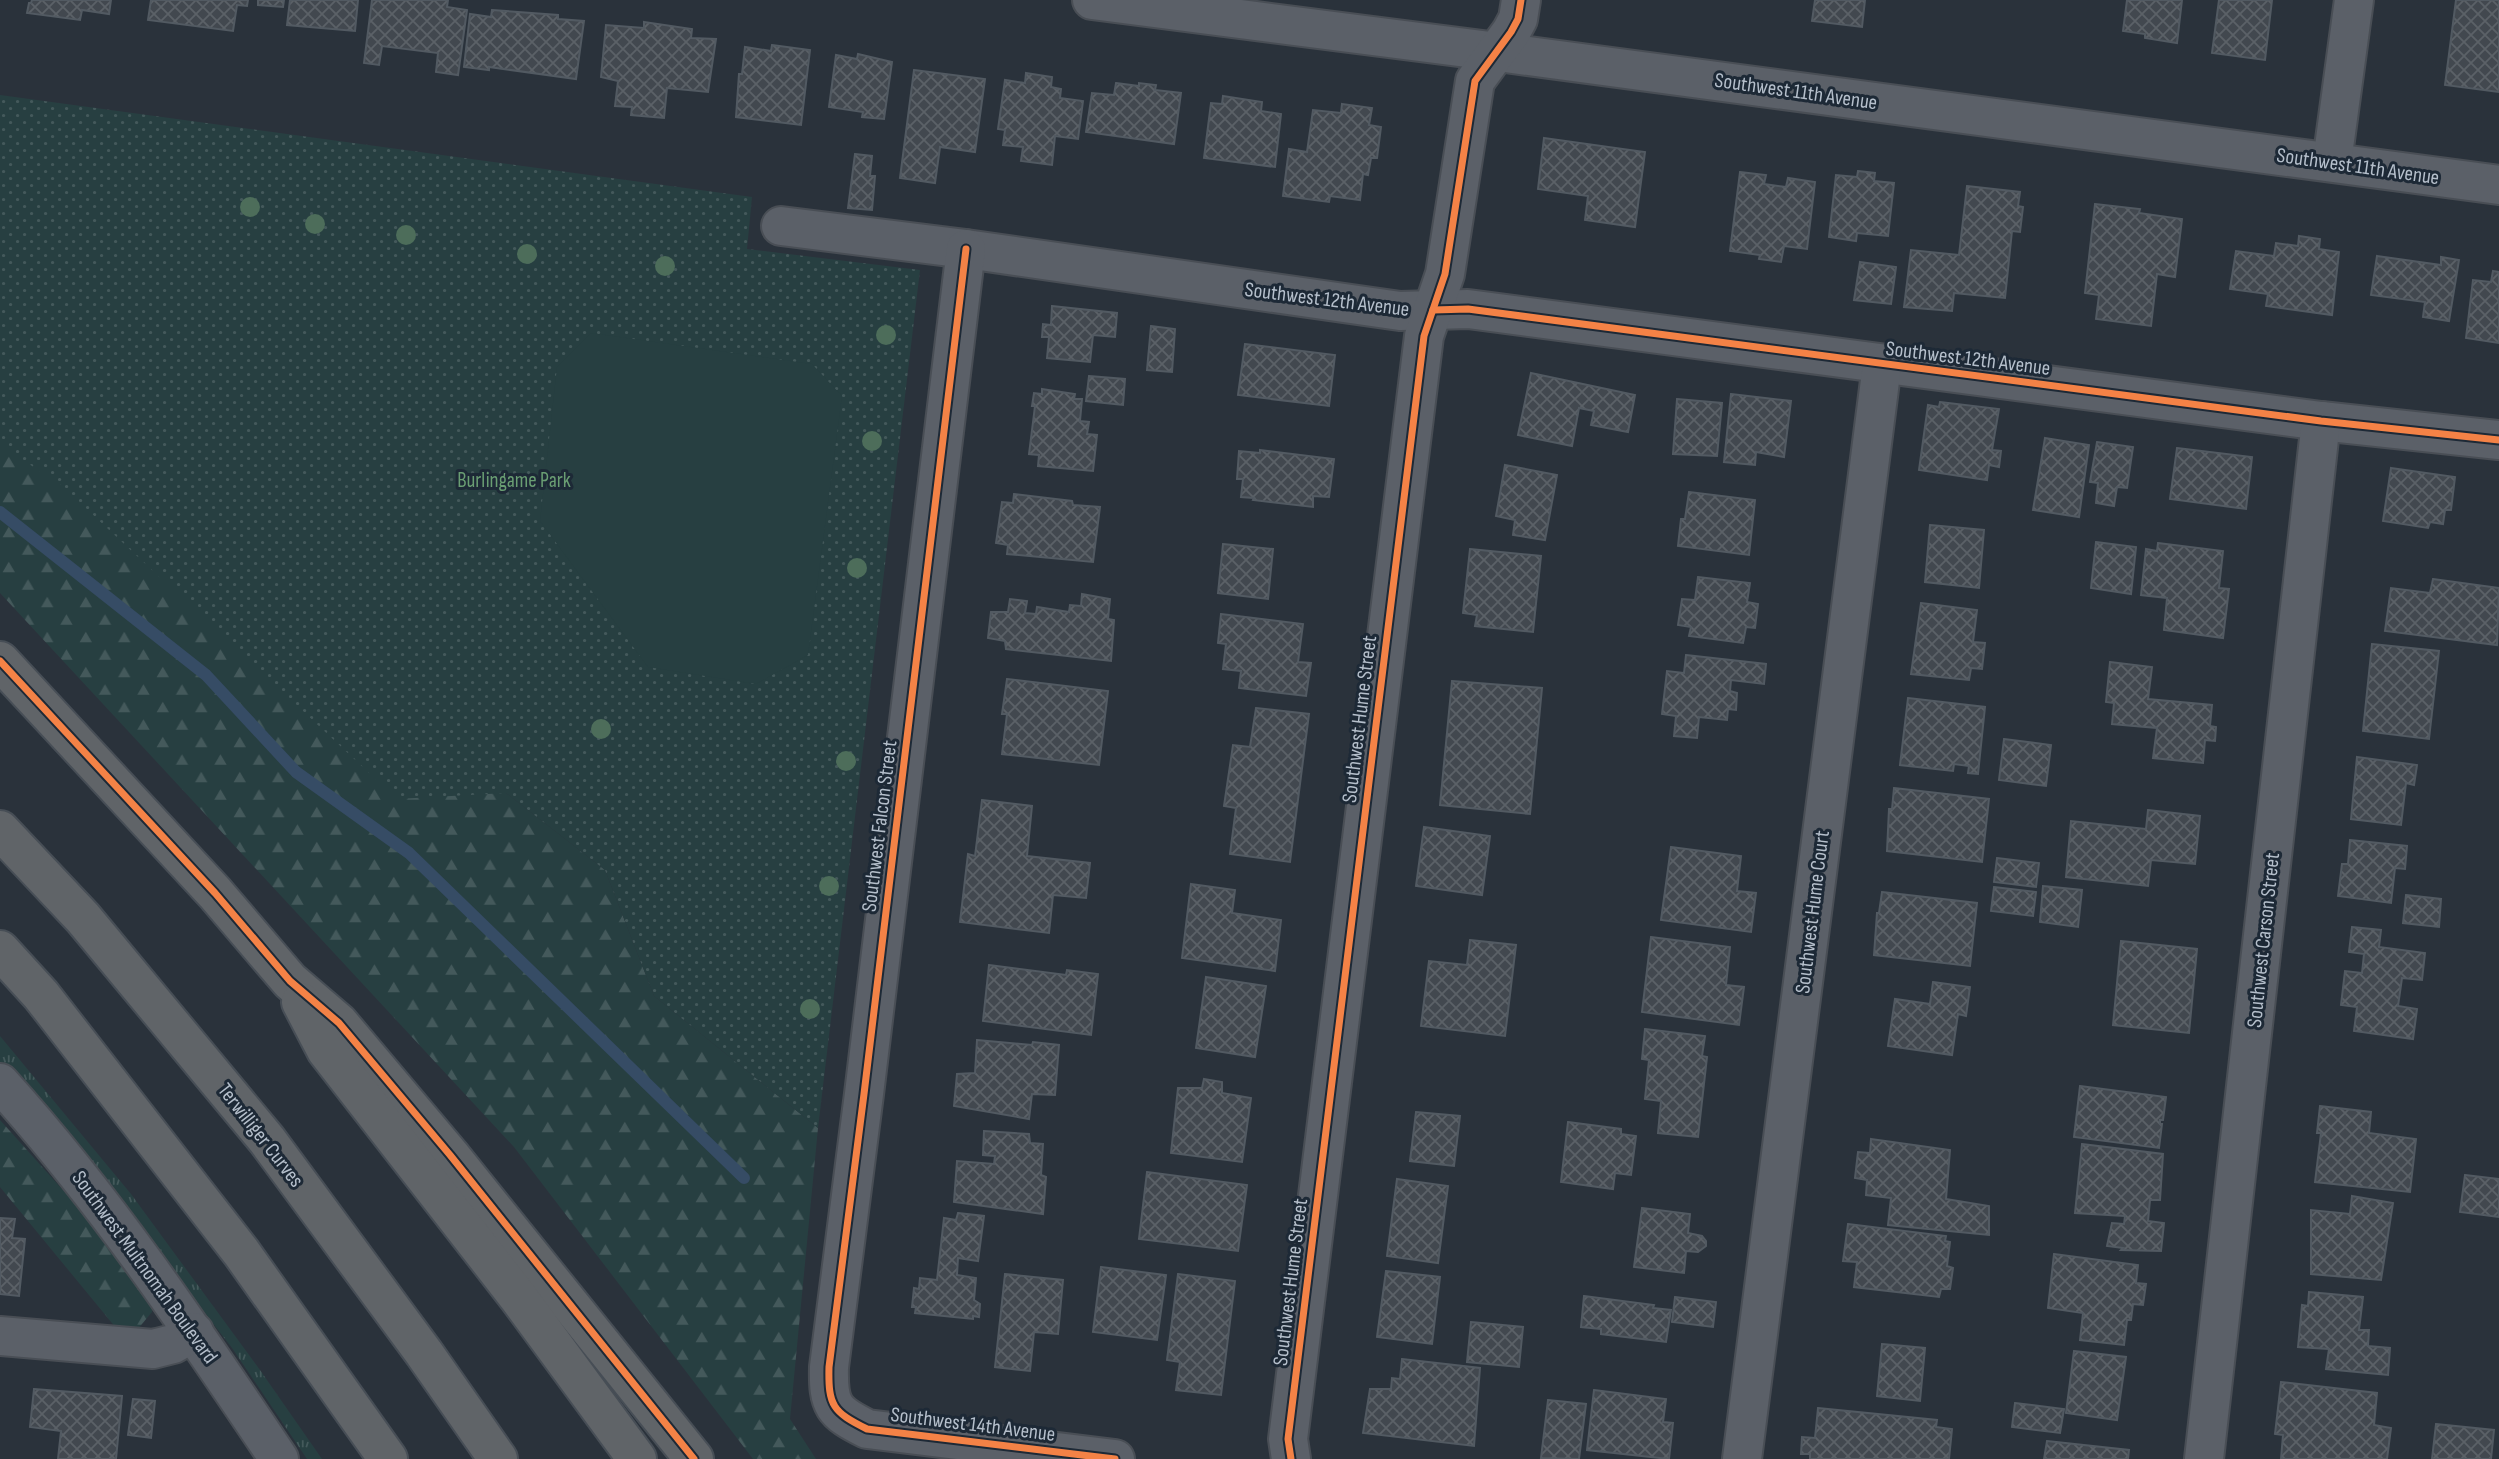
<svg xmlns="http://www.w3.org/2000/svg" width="2499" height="1459" viewBox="0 0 2499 1459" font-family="'Sofia Sans Condensed',sans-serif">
<defs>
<pattern id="grass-tufts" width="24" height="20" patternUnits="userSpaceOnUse" patternTransform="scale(1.75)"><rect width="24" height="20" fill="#273f41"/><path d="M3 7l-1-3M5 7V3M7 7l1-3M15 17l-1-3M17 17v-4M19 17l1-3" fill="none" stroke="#44595b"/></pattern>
<pattern id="forest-firs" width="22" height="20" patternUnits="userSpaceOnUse" patternTransform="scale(1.75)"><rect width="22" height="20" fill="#273f41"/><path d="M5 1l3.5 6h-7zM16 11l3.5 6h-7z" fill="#44595b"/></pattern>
<pattern id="park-dots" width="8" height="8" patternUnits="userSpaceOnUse" patternTransform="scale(1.75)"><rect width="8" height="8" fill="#273f41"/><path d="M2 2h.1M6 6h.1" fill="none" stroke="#44595b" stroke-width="1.8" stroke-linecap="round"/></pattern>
<pattern id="building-cross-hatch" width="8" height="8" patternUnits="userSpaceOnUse" patternTransform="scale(1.75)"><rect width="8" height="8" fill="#42484f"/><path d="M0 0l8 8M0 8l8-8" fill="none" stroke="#5b6167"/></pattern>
</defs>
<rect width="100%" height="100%" fill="#2a323b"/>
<!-- grass -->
<polygon fill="url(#grass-tufts)" points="0,1036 131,1194 260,1370 322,1459 307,1459 232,1348 91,1167 0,1062"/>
<!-- forest -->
<g fill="url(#forest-firs)">
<polygon points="0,347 506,793 605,870 654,996 818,1128 790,1419 816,1459 753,1459 514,1147 0,593"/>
<polygon points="0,1120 151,1288 152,1312 137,1330 121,1334 0,1187"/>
</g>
<!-- park -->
<polygon fill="url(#park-dots)" points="0,95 752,197 747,249 920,270 818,1128 654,996 605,870 506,793 397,799 61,485 0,445"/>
<!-- pitch -->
<polygon fill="#273f41" points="591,333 812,364 842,396 808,655 756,684 648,667 540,521 557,367"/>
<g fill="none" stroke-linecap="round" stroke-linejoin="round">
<!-- stream -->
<polyline stroke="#364c65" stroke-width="12" points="0,512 206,675 296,772 409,853 744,1178"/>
</g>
<!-- building -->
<g fill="url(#building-cross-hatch)" stroke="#525a62" stroke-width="2">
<polygon points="32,0 111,0 109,14 82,10 80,20 27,13 29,3 31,3"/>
<polygon points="151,0 248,0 247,6 237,5 233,31 148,20"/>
<polygon points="258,0 284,0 283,7 258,5"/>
<polygon points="290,0 358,0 355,31 287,25"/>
<polygon points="372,0 448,0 447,7 467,10 458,75 436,72 438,53 382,46 379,65 364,63"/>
<polygon points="1815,0 1865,0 1862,27 1812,21"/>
<polygon points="2127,0 2182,0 2177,43 2145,38 2145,34 2123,31"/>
<polygon points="2219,0 2272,0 2265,60 2212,53"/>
<polygon points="2456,0 2499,0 2499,92 2445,85"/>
<polygon points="492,10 558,15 558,19 584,21 576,79 489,67 489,70 464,67 470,14 491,17"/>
<polygon points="644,22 692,29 691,38 716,39 708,92 667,88 664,118 631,115 632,107 615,106 618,81 601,77 606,25 644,28"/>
<polygon points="772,45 810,50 801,125 736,117 739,74 742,74 745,47 771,51"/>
<polygon points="858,54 892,62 884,119 862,117 863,112 829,107 836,55 857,59"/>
<polygon points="914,70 985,79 975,152 940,147 935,183 900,178"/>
<polygon points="1026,73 1052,77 1051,87 1061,89 1060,98 1083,101 1078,139 1055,136 1052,165 1021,161 1023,147 1003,145 1005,130 998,129 1005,80 1025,83"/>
<polygon points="1116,83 1139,86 1139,83 1156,85 1155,90 1181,93 1174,144 1086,132 1092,93 1114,95"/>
<polygon points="1223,96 1262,102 1261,111 1281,114 1275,167 1204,158 1211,103 1222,104"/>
<polygon points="1342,104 1372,108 1369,125 1381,127 1377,158 1371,158 1368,175 1363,174 1360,200 1330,196 1329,202 1283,196 1289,149 1307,152 1313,110 1341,113"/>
<polygon points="1544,138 1645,152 1635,227 1585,220 1588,196 1538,189"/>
<polygon points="855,154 872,156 870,176 875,176 872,210 848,208"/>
<polygon points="1858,171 1875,173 1874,181 1894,183 1888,236 1857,233 1856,241 1829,237 1836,175 1857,177"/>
<polygon points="1740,172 1766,175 1764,184 1786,187 1788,178 1815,182 1807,249 1784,246 1781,262 1759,259 1760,255 1730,251"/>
<polygon points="1967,186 2020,192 2018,206 2023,207 2020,232 2012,231 2005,298 1954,293 1952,311 1904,307 1911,250 1959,255"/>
<polygon points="2095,204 2140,209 2139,213 2182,219 2175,277 2157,274 2151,326 2096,319 2099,295 2085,293"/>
<polygon points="2299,236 2320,239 2319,249 2339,252 2332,315 2266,306 2268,294 2230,289 2236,251 2274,256 2276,243 2298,246"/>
<polygon points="2377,256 2441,265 2441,257 2459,260 2449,321 2423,317 2425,302 2371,295"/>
<polygon points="1860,262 1896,267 1891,304 1854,300"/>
<polygon points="2493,271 2499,272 2499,343 2466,338 2473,280 2491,282"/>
<polygon points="1052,306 1117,313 1115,337 1093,335 1090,362 1047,358 1049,337 1042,337 1043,324 1051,325"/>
<polygon points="1151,326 1175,329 1172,372 1147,370"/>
<polygon points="1245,344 1335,355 1329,406 1238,395"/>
<polygon points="1531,373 1635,395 1628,432 1591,425 1594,411 1579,408 1572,446 1518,435"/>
<polygon points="1089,376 1125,379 1123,405 1086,401"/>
<polygon points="1042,389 1075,394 1074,399 1082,399 1080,421 1089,422 1087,434 1097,435 1093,471 1038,466 1039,455 1029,454 1035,406 1032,406 1034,393 1042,394"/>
<polygon points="1731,394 1791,401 1784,457 1756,452 1755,465 1724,462"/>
<polygon points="1677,399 1722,403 1717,456 1673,454"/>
<polygon points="1940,402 1999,409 1992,450 2001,451 1999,467 1989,465 1987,480 1919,470 1928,405 1939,407"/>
<polygon points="2045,438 2089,445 2079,517 2033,510"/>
<polygon points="2097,442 2133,447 2127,488 2117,487 2114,506 2096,503 2098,483 2090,482"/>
<polygon points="2177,448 2252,457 2246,509 2170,499"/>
<polygon points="1260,450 1334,459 1329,497 1313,496 1313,507 1253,500 1254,498 1241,497 1243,479 1237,479 1239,451 1260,453"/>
<polygon points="1505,465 1557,475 1545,540 1513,535 1515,520 1496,516"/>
<polygon points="2391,468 2455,477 2451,510 2445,510 2443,524 2430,522 2428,528 2383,521"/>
<polygon points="1689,492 1755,500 1749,555 1678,546 1681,519 1685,519"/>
<polygon points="1014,494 1072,501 1073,505 1100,507 1093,562 1007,554 1008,545 996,543 1002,502 1013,503"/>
<polygon points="1930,525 1984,530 1979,588 1925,582"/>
<polygon points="2096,542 2136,547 2131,594 2091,588"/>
<polygon points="2158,543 2223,551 2219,588 2229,589 2223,638 2164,630 2167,598 2141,595 2146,549 2157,551"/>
<polygon points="1223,544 1273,549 1268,599 1218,593"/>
<polygon points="1470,549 1541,556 1533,632 1475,626 1477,615 1463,613"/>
<polygon points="1698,577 1750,583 1747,602 1758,604 1755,628 1746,627 1743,643 1689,636 1691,627 1678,625 1682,599 1695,600"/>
<polygon points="2433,579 2499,588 2497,645 2385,631 2391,588 2430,593"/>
<polygon points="1082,594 1110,599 1108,619 1114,620 1111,661 1006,649 1005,641 988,638 991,612 1008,612 1010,599 1027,601 1025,613 1036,614 1037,607 1069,612 1070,605 1081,606"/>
<polygon points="1921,603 1977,610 1973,642 1985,643 1982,669 1971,668 1969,680 1911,674"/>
<polygon points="1221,614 1303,624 1298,662 1311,663 1306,696 1239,688 1241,671 1223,669 1226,644 1218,643"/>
<polygon points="2372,644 2439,651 2429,739 2363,731"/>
<polygon points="1686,655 1766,664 1764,684 1731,680 1730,691 1737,693 1736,710 1728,709 1727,720 1699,717 1697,738 1674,736 1676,716 1662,714 1667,671 1684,673"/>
<polygon points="2110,662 2152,667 2148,699 2212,705 2210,726 2216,727 2215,741 2205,740 2203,763 2153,758 2157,728 2112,724 2114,703 2106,702"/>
<polygon points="1007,679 1108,691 1099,765 1002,754 1007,714 1002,714"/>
<polygon points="1452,681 1542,688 1530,814 1440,805"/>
<polygon points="1908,698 1985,707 1978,774 1968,773 1969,766 1954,764 1953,771 1900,765"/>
<polygon points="1256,708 1309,714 1290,862 1230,854 1236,808 1224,806 1233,745 1250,747"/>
<polygon points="2004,739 2051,745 2046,786 1999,780"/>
<polygon points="2357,757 2417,765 2414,785 2406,783 2401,825 2351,819"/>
<polygon points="1894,788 1989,799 1982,862 1887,851 1889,809 1892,809"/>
<polygon points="982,800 1032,806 1027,856 1090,863 1086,898 1053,895 1049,933 960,922 968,854 975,856"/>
<polygon points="2148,810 2200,816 2195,864 2151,860 2148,886 2066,877 2071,821 2146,829"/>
<polygon points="1424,827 1490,836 1482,895 1416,886"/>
<polygon points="2350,840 2407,846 2405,869 2395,868 2391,903 2338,896 2342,864 2348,864"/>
<polygon points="1671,847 1741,856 1737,891 1756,893 1751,932 1661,920"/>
<polygon points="1997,858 2039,863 2036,887 1994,882"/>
<polygon points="1191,884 1235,890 1232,913 1281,920 1275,971 1182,958"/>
<polygon points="2043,886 2082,890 2078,927 2040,922"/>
<polygon points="1994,887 2036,892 2033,916 1991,911"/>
<polygon points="1882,892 1977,903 1970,966 1874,955 1877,913 1879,913"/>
<polygon points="2406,895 2441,899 2439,927 2403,923"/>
<polygon points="2352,927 2381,930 2379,947 2425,953 2422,980 2402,978 2398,1006 2417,1009 2413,1039 2354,1031 2357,1007 2341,1005 2345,971 2362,973 2364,954 2349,952"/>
<polygon points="1651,937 1730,947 1726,985 1744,987 1739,1025 1642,1012"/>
<polygon points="1470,940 1516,945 1505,1036 1421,1026 1429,961 1467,965"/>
<polygon points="2121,941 2197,949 2189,1033 2113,1025"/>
<polygon points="989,965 1066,975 1067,970 1098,974 1091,1035 983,1021"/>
<polygon points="1206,977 1266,986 1255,1057 1196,1048"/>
<polygon points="1933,982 1970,987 1966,1016 1958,1014 1952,1055 1888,1046 1895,999 1930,1004"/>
<polygon points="1645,1029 1705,1036 1702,1056 1707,1057 1698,1137 1658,1133 1661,1101 1645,1099 1649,1060 1642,1059"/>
<polygon points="977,1040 1032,1045 1033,1042 1059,1045 1055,1095 1032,1094 1029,1119 954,1106 957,1074 975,1073"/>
<polygon points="1204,1079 1222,1082 1222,1093 1251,1098 1242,1162 1171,1153 1178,1088 1202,1088"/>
<polygon points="2080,1086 2166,1097 2163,1120 2160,1120 2160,1124 2162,1124 2159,1148 2074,1137"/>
<polygon points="2320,1106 2371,1112 2369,1133 2416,1139 2410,1192 2315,1182 2321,1133 2317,1133"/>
<polygon points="1416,1112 1460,1116 1454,1166 1410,1161"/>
<polygon points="1568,1122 1621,1129 1621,1134 1636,1136 1631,1175 1615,1173 1613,1189 1561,1182"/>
<polygon points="984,1131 1029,1134 1030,1143 1043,1144 1041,1175 1046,1177 1043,1214 954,1202 957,1161 994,1164 995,1156 983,1155"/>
<polygon points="1871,1139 1950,1150 1946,1199 1989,1206 1989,1235 1888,1225 1891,1198 1866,1195 1867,1180 1855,1178 1858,1152 1870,1153"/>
<polygon points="2082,1144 2163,1154 2160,1200 2150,1200 2148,1221 2164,1223 2161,1251 2121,1250 2123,1248 2107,1246 2112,1223 2124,1224 2125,1216 2075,1213"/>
<polygon points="1147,1172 1247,1185 1238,1251 1139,1239"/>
<polygon points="2465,1175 2499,1179 2499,1217 2460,1212"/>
<polygon points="1397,1179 1448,1186 1438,1263 1387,1256"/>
<polygon points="2352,1196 2393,1203 2381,1280 2311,1274 2311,1210 2350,1214"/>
<polygon points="1642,1208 1690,1214 1688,1233 1702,1236 1706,1241 1706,1246 1698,1252 1686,1251 1684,1273 1634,1267"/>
<polygon points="958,1213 984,1216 978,1261 958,1258 957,1275 976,1278 974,1300 980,1304 979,1317 973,1316 973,1319 915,1313 916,1307 912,1307 914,1288 919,1289 920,1278 937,1280 944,1218 956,1220"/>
<polygon points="0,1218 15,1219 12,1238 25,1239 19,1296 0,1294"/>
<polygon points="1848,1224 1946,1236 1945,1241 1950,1242 1947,1266 1953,1268 1950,1289 1941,1289 1939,1297 1854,1287 1857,1262 1843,1261"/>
<polygon points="2054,1254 2138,1265 2136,1283 2146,1284 2143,1305 2133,1304 2131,1320 2127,1320 2124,1345 2080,1340 2083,1313 2048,1308"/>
<polygon points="1101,1267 1166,1275 1157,1340 1093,1332"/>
<polygon points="1386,1271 1440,1277 1432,1344 1377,1337"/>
<polygon points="1005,1274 1063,1280 1058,1334 1034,1332 1030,1371 995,1367"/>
<polygon points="1178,1274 1235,1281 1221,1395 1176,1390 1180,1362 1167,1360"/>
<polygon points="2309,1292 2363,1297 2359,1330 2369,1330 2368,1346 2390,1348 2388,1375 2326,1369 2329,1349 2298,1347 2302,1305 2308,1306"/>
<polygon points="1584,1296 1654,1305 1653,1308 1671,1310 1666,1342 1601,1334 1601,1329 1581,1327"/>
<polygon points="1675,1297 1716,1302 1713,1327 1672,1322"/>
<polygon points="1471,1322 1523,1327 1519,1367 1467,1362"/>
<polygon points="1882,1344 1925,1348 1920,1401 1877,1396"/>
<polygon points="2074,1351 2126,1357 2117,1420 2066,1413"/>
<polygon points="1402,1359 1480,1368 1474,1446 1363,1433 1370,1389 1391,1389 1392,1378 1400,1379"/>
<polygon points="2281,1382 2377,1393 2374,1425 2391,1428 2387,1459 2281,1459 2283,1435 2275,1434"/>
<polygon points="34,1389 122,1396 116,1459 58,1459 61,1431 30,1427"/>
<polygon points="1594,1390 1666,1399 1663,1422 1673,1423 1669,1459 1587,1450"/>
<polygon points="133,1399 155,1401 151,1438 128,1435"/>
<polygon points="1548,1400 1586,1404 1579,1459 1541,1458"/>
<polygon points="2015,1403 2064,1409 2060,1433 2012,1427"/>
<polygon points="1818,1408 1937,1420 1936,1427 1952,1429 1949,1459 1810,1459 1810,1454 1801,1454 1802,1437 1815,1438"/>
<polygon points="2436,1424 2494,1430 2491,1459 2432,1459"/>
<polygon points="2047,1441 2129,1450 2128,1459 2044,1459"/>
</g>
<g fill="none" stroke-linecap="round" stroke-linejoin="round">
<defs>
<g id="street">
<polyline points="1092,0 1498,52 2499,185"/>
<polyline points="2332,162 2354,0"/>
<polyline points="781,226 966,249 1400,311 1468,309 2321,421 2499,440"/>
<path d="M966,249l-102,845 -35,273c-1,39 4,45 38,62l248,30"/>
<path d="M0,1083c105,116 192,246 279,376"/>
<polyline points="0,1336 153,1349 173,1344 194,1332"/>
<polyline points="1291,1459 1288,1439 1424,336 1445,274 1475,81 1511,32 1518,19 1521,0"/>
<polyline points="1742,1459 1882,365"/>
<polyline points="2204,1459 2321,421"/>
</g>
<g id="highway">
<polyline points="0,661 215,893 290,981 339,1023 450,1155 694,1459"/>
<polyline points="0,830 83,918 267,1140 424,1353 498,1459"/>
<polyline points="0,950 41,995 241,1252 388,1459"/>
<polyline points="301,1002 326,1050 518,1297 637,1459"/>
</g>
</defs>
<!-- street casing -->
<use href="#street" stroke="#494e55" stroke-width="42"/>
<!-- highway casing -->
<use href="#highway" stroke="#474e56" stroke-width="42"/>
<!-- street -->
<use href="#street" stroke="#5b6068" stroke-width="38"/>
<!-- highway -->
<use href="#highway" stroke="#606468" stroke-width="38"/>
<defs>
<g id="cycleway">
<path d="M966,249l-102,845 -35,273c-1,39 4,45 38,62l248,30"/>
<polyline points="1433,310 1468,309 2321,421 2499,440"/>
<polyline points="0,661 215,893 290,981 339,1023 450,1155 694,1459"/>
<polyline points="1291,1459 1288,1439 1424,336 1445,274 1475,81 1511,32 1518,19 1521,0"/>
</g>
</defs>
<!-- cycleway casing -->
<use href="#cycleway" stroke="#1d2936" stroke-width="11"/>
<!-- cycleway -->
<use href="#cycleway" stroke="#f48246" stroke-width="7"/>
</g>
<!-- trees -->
<g fill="#4d6d5a">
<circle cx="250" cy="207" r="10"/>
<circle cx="315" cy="224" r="10"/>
<circle cx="406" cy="235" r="10"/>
<circle cx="527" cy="254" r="10"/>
<circle cx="665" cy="266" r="10"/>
<circle cx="886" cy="335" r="10"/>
<circle cx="872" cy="441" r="10"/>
<circle cx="857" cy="568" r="10"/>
<circle cx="601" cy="729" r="10"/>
<circle cx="846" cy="761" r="10"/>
<circle cx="829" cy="886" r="10"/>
<circle cx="810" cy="1009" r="10"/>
</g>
<g text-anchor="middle" stroke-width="6" stroke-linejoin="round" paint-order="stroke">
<!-- street labels -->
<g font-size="21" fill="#b5bfcb" stroke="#1d2936">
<text transform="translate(1796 91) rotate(8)" y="7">Southwest 11th Avenue</text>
<text transform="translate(2358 166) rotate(8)" y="7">Southwest 11th Avenue</text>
<text transform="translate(1327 299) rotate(7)" y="7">Southwest 12th Avenue</text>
<text transform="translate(1968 358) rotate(7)" y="7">Southwest 12th Avenue</text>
<text transform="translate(1359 719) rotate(-83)" y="7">Southwest Hume Street</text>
<text transform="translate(879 826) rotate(-83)" y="7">Southwest Falcon Street</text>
<text transform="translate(1812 912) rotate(-83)" y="7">Southwest Hume Court</text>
<text transform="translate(2263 940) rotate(-84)" y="7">Southwest Carson Street</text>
<text transform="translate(261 1135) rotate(52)" y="7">Terwilliger Curves</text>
<text transform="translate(145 1267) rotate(54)" y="7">Southwest Multnomah Boulevard</text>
<text transform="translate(1290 1282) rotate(-83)" y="7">Southwest Hume Street</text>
<text transform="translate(973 1424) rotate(7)" y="7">Southwest 14th Avenue</text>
</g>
<!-- park labels -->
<g font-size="21" fill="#6a9e73" stroke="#1d2936">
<text x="514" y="487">Burlingame Park</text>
</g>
</g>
</svg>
